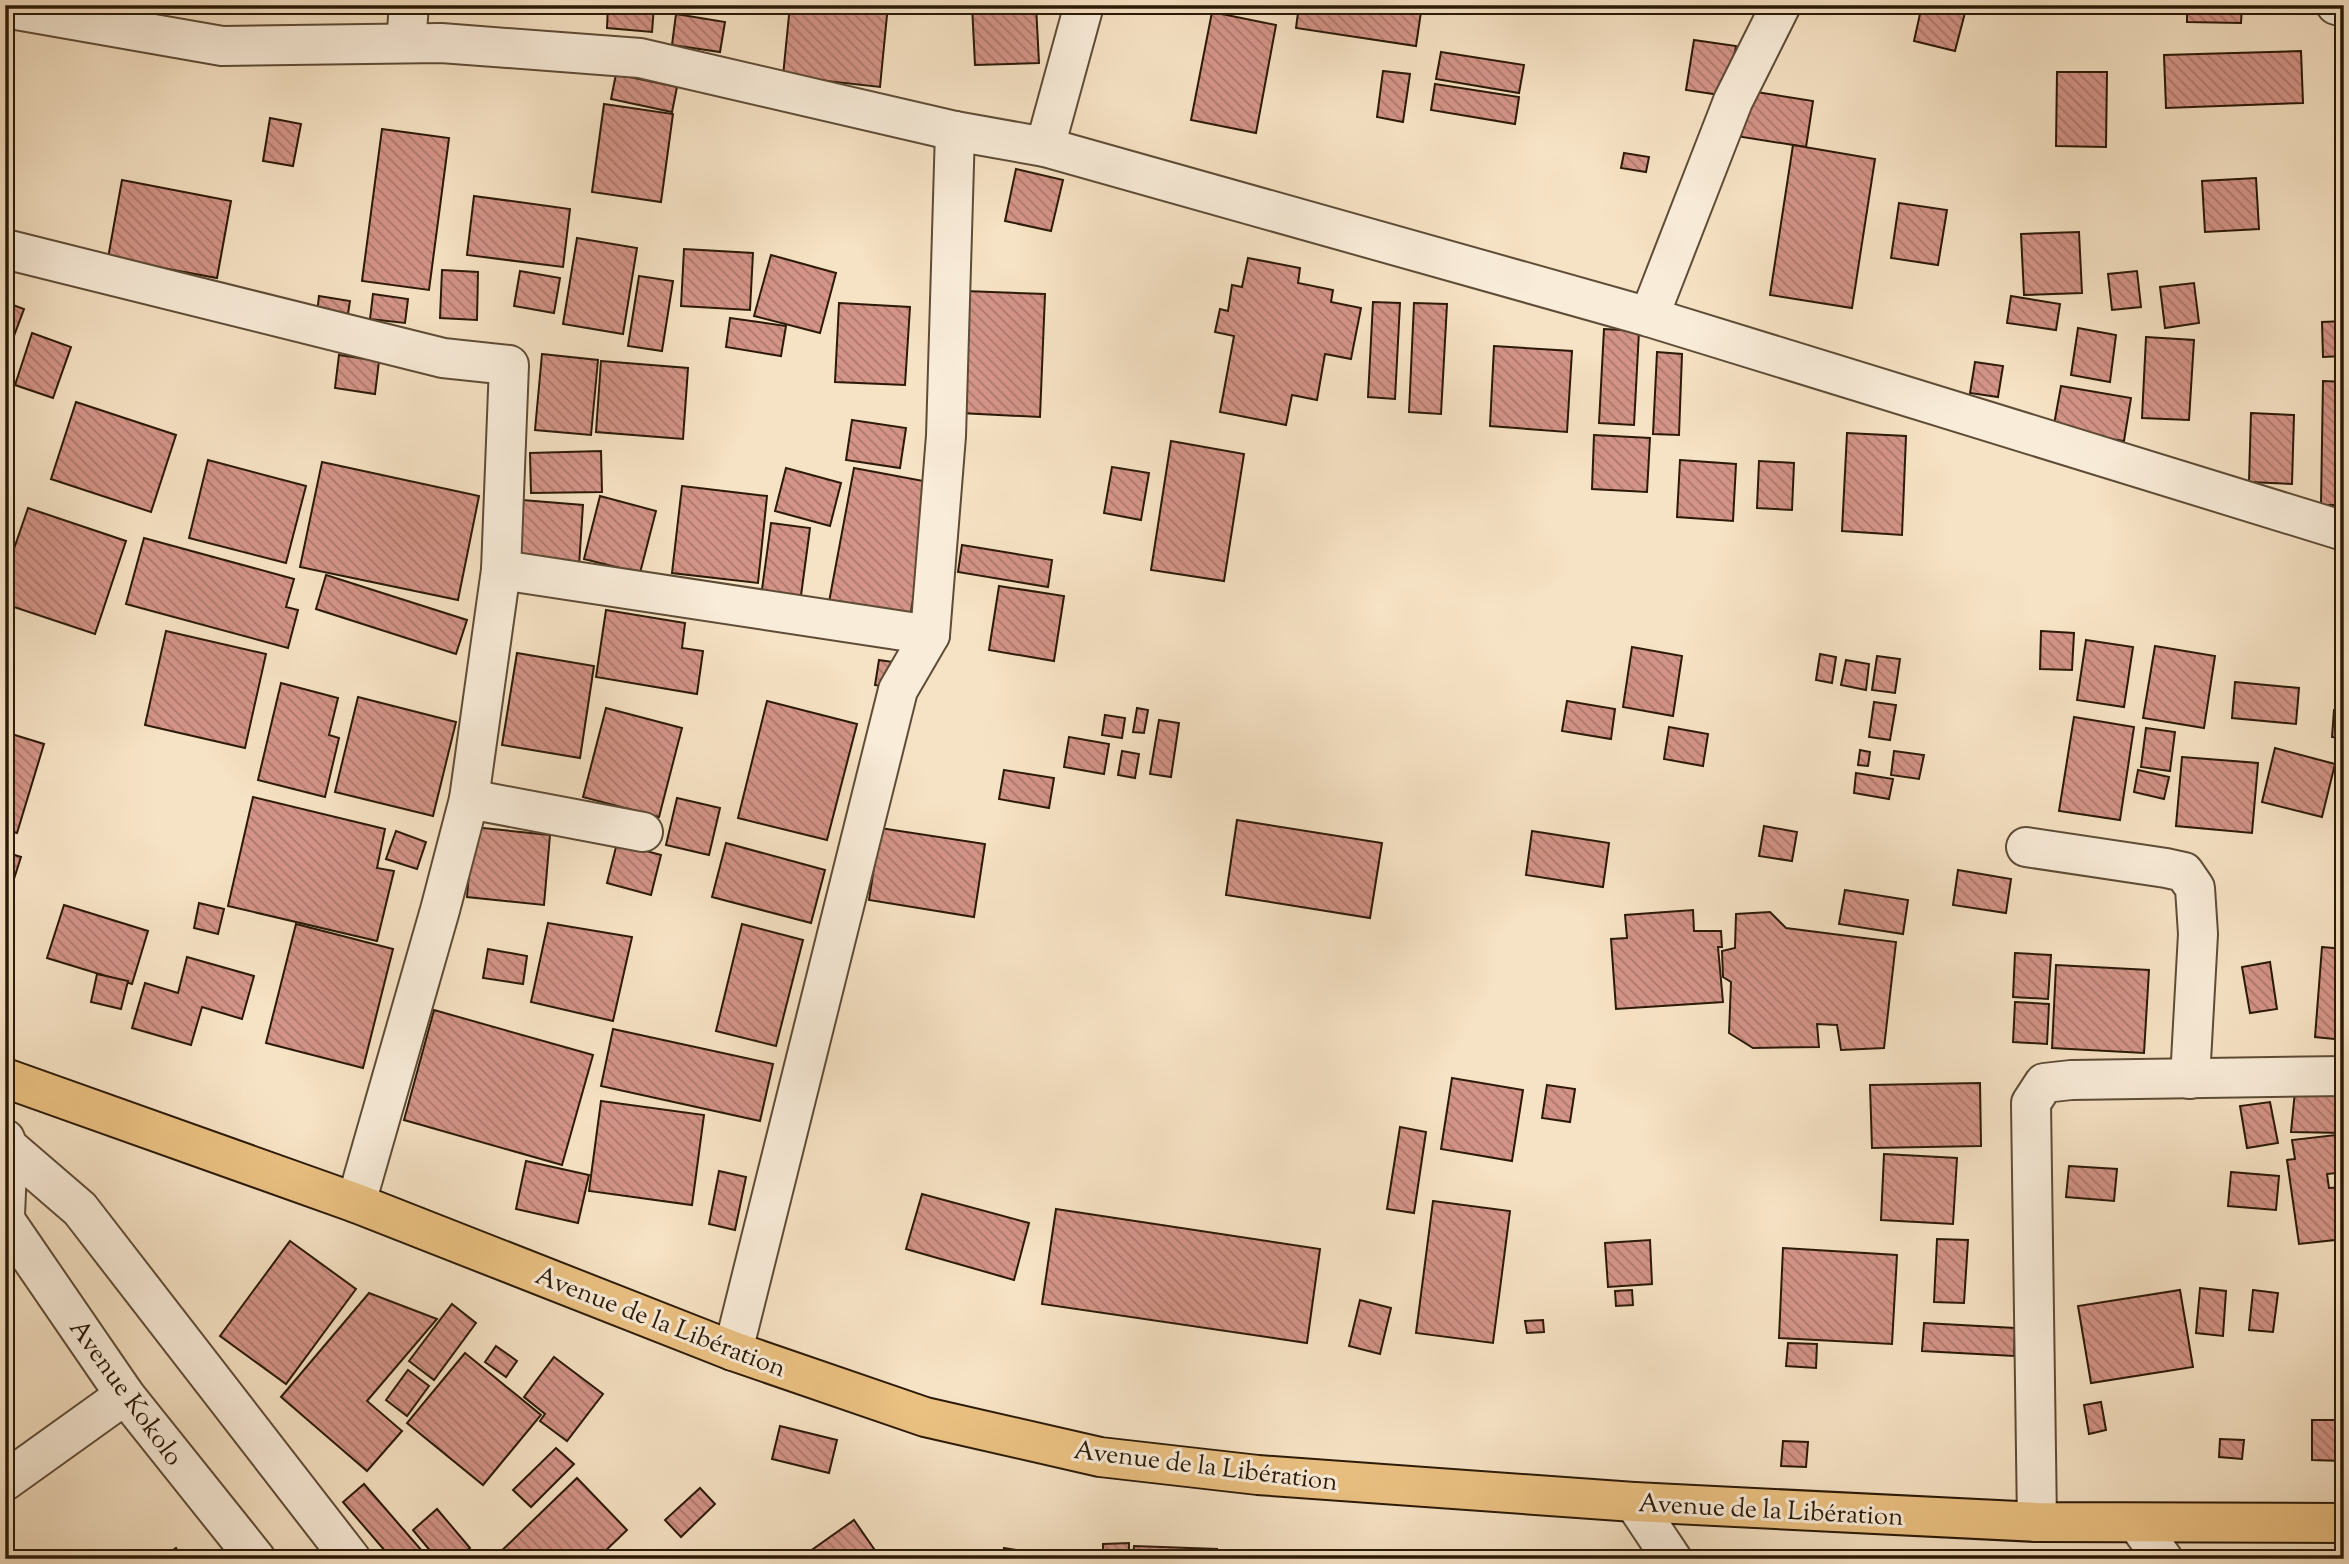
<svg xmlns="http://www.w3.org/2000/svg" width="2349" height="1564" viewBox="0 0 2349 1564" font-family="'Sorts Mill Goudy',serif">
<defs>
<pattern id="building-back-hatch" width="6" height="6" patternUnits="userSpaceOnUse" patternTransform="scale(1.75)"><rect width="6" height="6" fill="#d49488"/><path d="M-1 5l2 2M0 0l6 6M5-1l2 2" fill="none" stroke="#ac786d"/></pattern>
</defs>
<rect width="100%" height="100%" fill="#f6e2c4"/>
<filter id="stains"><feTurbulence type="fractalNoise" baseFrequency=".00286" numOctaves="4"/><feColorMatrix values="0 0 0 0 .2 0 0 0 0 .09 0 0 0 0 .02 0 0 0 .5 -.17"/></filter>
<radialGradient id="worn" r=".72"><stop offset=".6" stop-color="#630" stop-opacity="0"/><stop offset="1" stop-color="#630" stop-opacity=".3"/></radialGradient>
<!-- building -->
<g fill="url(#building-back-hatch)" stroke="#2b1a07" stroke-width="2">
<polygon points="249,5 297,5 296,13 249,9"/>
<polygon points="608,5 654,6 652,32 607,28"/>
<polygon points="790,5 888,5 880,87 783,76"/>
<polygon points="972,5 1036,5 1039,63 975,65"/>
<polygon points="1299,5 1422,5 1416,46 1296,28"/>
<polygon points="1922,5 1967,5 1955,51 1914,41"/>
<polygon points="2187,5 2242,5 2241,23 2187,22"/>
<polygon points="1212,12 1276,25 1256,133 1191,120"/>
<polygon points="676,14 725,22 720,52 672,45"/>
<polygon points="1694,40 1736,46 1727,96 1686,90"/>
<polygon points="2301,51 2303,103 2166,108 2164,55"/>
<polygon points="1441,52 1524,65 1519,93 1436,79"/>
<polygon points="1383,71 1410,74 1403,122 1377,117"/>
<polygon points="2057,72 2107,72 2106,147 2056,146"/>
<polygon points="616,74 677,87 672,112 611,99"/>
<polygon points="1435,84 1519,97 1515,124 1431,110"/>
<polygon points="1744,90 1813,101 1806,147 1736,136"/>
<polygon points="604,104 673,114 661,202 592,192"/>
<polygon points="270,118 301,124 293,166 263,161"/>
<polygon points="382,129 449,138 429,290 362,281"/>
<polygon points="1793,145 1875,159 1852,308 1770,295"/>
<polygon points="1624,153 1649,157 1646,172 1621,168"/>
<polygon points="1016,169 1063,180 1051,231 1005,221"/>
<polygon points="2256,178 2259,229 2205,232 2202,181"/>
<polygon points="122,180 231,201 217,278 108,258"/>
<polygon points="474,196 570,209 563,267 467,255"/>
<polygon points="1899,203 1947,210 1938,265 1891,258"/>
<polygon points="2079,232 2082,293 2024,295 2021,234"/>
<polygon points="577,238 637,248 623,334 563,324"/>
<polygon points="684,249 753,253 750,310 681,306"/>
<polygon points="771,255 836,273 820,333 754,316"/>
<polygon points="1248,258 1300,268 1298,283 1333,290 1331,302 1361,308 1351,359 1325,354 1317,400 1292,395 1286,425 1220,412 1234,336 1215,332 1220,309 1228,311 1232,285 1242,287"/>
<polygon points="442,270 478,272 477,320 440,318"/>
<polygon points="520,271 560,278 554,313 514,306"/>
<polygon points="2137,271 2141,307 2112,310 2108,274"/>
<polygon points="639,276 673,281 662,351 628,346"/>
<polygon points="2194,283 2199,323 2165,328 2160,287"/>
<polygon points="965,291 1045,294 1040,417 960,413"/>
<polygon points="373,294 408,299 405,323 370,319"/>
<polygon points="319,296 350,301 347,320 317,314"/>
<polygon points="2011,296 2060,304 2056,330 2007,323"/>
<polygon points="5,302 24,309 5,360"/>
<polygon points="1373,302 1400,303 1395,399 1368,397"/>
<polygon points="839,303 910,307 905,385 835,382"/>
<polygon points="1414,303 1447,304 1441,414 1409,412"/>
<polygon points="730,318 786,326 781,356 726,347"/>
<polygon points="2344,321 2344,356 2323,357 2322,322"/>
<polygon points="2078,328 2116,335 2110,382 2071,375"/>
<polygon points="1604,329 1639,331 1634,425 1599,423"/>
<polygon points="32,333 71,347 53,398 15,385"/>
<polygon points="2146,337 2194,340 2189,420 2142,418"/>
<polygon points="1494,346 1572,351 1567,432 1490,426"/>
<polygon points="1657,352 1682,354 1679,435 1653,434"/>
<polygon points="542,354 598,360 591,435 535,430"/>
<polygon points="339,355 379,361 375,394 335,388"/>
<polygon points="601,361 688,368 683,439 596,432"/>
<polygon points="1975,362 2003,366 1998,397 1970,393"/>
<polygon points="2323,381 2344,382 2344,505 2321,505"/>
<polygon points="2061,386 2131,398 2124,441 2053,430"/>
<polygon points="76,402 176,435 151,512 51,479"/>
<polygon points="2251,413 2294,415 2292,484 2249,482"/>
<polygon points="852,420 906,428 900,468 846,460"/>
<polygon points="1847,433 1906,436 1902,535 1842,531"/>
<polygon points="1594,435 1650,438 1647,492 1592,489"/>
<polygon points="1171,441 1244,454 1224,581 1151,570"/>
<polygon points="601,451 602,492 531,493 530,453"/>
<polygon points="208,460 306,486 286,563 189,538"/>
<polygon points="1680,460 1736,464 1733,521 1677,517"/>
<polygon points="1759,461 1794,463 1792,510 1757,508"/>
<polygon points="322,462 479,496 458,600 300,567"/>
<polygon points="1112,467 1149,473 1141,520 1104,513"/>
<polygon points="786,468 841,483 830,526 775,511"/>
<polygon points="854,468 934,483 910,617 829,602"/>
<polygon points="5,485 10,486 5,506"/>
<polygon points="682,486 767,496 758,583 672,573"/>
<polygon points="600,496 656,511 640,573 584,559"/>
<polygon points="522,500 583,505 579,566 517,561"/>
<polygon points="28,508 126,541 95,634 5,604 5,575"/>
<polygon points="771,523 810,528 800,603 761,597"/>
<polygon points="144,538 294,579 286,607 298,610 288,648 126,604"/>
<polygon points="962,545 1052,560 1048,587 958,572"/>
<polygon points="326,575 467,620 456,654 316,609"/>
<polygon points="999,586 1064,596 1054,661 989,650"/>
<polygon points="606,610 685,623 682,648 703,651 697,694 596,677"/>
<polygon points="166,631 266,654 245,748 145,725"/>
<polygon points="2041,631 2074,633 2072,670 2040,669"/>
<polygon points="2086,640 2133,647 2124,707 2077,700"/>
<polygon points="2155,646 2215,656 2204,728 2143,718"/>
<polygon points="1632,647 1682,656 1673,716 1623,707"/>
<polygon points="517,653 594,666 580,758 502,745"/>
<polygon points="1820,654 1836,657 1832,683 1816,680"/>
<polygon points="1877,656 1900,659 1895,693 1872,690"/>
<polygon points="879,660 893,662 890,688 875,685"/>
<polygon points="1846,660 1869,664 1866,690 1841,685"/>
<polygon points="2235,682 2299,688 2296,724 2232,718"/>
<polygon points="281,683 338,698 329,735 339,738 325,797 258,780"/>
<polygon points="358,697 456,722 433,816 335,792"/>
<polygon points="767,701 857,724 827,840 738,818"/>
<polygon points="1567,701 1615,709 1611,739 1562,731"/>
<polygon points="1874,702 1896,705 1890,740 1869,737"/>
<polygon points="606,708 682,728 659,817 583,797"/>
<polygon points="1137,708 1148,710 1144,733 1133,732"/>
<polygon points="2334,710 2344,711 2344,739 2332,737"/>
<polygon points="1105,715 1125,718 1122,738 1102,735"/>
<polygon points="2074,717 2134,727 2120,820 2059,811"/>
<polygon points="1159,720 1179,723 1171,777 1150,774"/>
<polygon points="1669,727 1708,734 1703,766 1664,759"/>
<polygon points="2146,728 2175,732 2170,771 2141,767"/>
<polygon points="5,732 44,744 17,833 5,829"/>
<polygon points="1069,737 1109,744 1104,774 1064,767"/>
<polygon points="2275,748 2335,764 2322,817 2262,802"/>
<polygon points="1860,750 1870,752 1868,766 1858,765"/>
<polygon points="1122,751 1139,754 1135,778 1118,775"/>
<polygon points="1894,751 1924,755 1919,779 1891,775"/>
<polygon points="2182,757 2258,763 2252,833 2176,826"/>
<polygon points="1004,770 1054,778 1049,808 999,799"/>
<polygon points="2138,770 2169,777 2164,799 2134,792"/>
<polygon points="1856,773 1893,779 1889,799 1854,793"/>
<polygon points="253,797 385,829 377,868 394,871 377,941 228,906"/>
<polygon points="677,798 720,808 709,855 666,845"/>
<polygon points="1237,820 1382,843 1370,918 1226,895"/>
<polygon points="1764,826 1797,832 1792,861 1759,856"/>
<polygon points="473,827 550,835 544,905 467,897"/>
<polygon points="880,828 985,844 974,917 869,900"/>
<polygon points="396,831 426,842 417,869 386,859"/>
<polygon points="1532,831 1609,843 1603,887 1526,875"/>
<polygon points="617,843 661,855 651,895 607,883"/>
<polygon points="726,843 825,870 811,923 712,897"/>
<polygon points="5,852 21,857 5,907"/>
<polygon points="1958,870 2011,879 2006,913 1953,905"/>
<polygon points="1845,890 1908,900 1903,934 1839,924"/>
<polygon points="199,903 224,909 218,934 194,928"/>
<polygon points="64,905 148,931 132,984 47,958"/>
<polygon points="1693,910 1694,931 1721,931 1722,947 1718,947 1723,1002 1616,1009 1611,939 1627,938 1625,915"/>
<polygon points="1770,912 1786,928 1896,942 1884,1048 1841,1050 1837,1025 1817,1024 1819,1047 1753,1048 1729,1033 1731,982 1723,977 1722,951 1735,948 1736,914"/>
<polygon points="548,923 632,937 613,1021 531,1002"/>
<polygon points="296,924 393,949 363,1068 266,1043"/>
<polygon points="742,924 803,940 776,1046 716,1031"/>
<polygon points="2322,947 2344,949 2344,1040 2315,1037"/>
<polygon points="488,949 527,956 523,984 483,978"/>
<polygon points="2015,953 2051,955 2048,999 2013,997"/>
<polygon points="187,957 254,976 242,1019 202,1007 191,1045 132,1028 145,983 178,993"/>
<polygon points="2270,962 2277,1009 2250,1013 2242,967"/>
<polygon points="2056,965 2149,970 2144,1053 2052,1048"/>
<polygon points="97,974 128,981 121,1009 91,1002"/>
<polygon points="2015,1002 2049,1004 2047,1044 2013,1042"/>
<polygon points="434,1010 593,1055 562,1165 404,1120"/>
<polygon points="613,1029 773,1064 760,1121 601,1086"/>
<polygon points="1452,1078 1523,1090 1512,1161 1441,1149"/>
<polygon points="1980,1083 1981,1146 1872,1148 1870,1085"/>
<polygon points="1547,1085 1575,1089 1570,1122 1542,1118"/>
<polygon points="2295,1091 2344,1095 2344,1133 2291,1132"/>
<polygon points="601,1101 704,1115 692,1205 589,1191"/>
<polygon points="2270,1102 2278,1143 2247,1148 2240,1106"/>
<polygon points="1400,1127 1426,1132 1414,1213 1387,1209"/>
<polygon points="2344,1134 2344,1172 2327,1174 2329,1188 2344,1187 2344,1239 2299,1244 2287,1160 2295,1159 2292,1140"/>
<polygon points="1884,1154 1957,1158 1953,1224 1881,1220"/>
<polygon points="526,1161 589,1175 578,1223 516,1209"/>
<polygon points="2069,1166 2117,1169 2114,1201 2066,1197"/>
<polygon points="719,1171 746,1177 735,1230 709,1224"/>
<polygon points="2231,1172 2279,1176 2276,1210 2228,1206"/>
<polygon points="922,1194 1029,1223 1014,1280 906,1249"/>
<polygon points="1433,1201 1510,1211 1493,1343 1416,1333"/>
<polygon points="1056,1209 1320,1249 1307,1343 1042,1304"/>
<polygon points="1937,1239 1968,1240 1964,1303 1934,1302"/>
<polygon points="1650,1240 1652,1284 1608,1287 1605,1243"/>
<polygon points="290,1241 356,1289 286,1384 220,1336"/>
<polygon points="1783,1248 1897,1255 1892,1344 1779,1338"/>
<polygon points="2200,1288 2226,1291 2223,1336 2196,1333"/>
<polygon points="1632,1290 1633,1305 1616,1306 1615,1291"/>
<polygon points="2180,1290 2193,1367 2091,1383 2078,1306"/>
<polygon points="2253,1290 2278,1293 2273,1332 2249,1330"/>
<polygon points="369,1293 437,1319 367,1401 402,1431 367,1471 281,1397"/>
<polygon points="1360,1300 1391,1308 1380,1354 1349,1346"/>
<polygon points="452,1304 476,1323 434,1380 409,1361"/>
<polygon points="1543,1320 1544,1332 1527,1333 1525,1321"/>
<polygon points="1924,1323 2015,1328 2014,1356 1922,1351"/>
<polygon points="1788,1343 1817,1344 1816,1368 1786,1366"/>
<polygon points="496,1346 517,1361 506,1377 485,1362"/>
<polygon points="465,1353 541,1415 483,1485 407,1423"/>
<polygon points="554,1357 603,1394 567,1441 540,1421 545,1414 524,1397"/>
<polygon points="408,1370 429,1386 407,1416 386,1400"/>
<polygon points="2101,1402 2106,1430 2089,1434 2084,1405"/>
<polygon points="2312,1420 2342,1420 2343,1461 2312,1460"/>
<polygon points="780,1426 837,1440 829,1473 772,1459"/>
<polygon points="2220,1439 2244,1440 2242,1459 2219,1457"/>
<polygon points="1783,1441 1808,1442 1806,1467 1781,1466"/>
<polygon points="556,1448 574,1464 531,1507 513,1490"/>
<polygon points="577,1478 627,1530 597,1559 493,1559"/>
<polygon points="364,1484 429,1559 392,1559 343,1502"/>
<polygon points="700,1488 715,1504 681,1537 665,1520"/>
<polygon points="437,1509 470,1548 457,1559 437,1559 413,1530"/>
<polygon points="854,1520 881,1559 799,1559"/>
<polygon points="1129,1543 1129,1559 1103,1559 1103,1544"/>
<polygon points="1134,1546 1217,1549 1216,1559 1133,1559"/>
<polygon points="176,1548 183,1559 161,1559"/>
<polygon points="1004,1548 1074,1559 1002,1559"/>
</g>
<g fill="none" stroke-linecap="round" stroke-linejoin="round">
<defs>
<g id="minor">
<polyline points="2336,5 2344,7"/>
<polyline points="5,8 222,46 441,43 640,58 955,131 1045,147 1649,317 2344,531"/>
<polyline points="406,43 409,5"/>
<polyline points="1045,147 1084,5"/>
<polyline points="5,249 443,358 509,365 501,570 469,799 440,910 356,1203"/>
<polyline points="1649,317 1733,101 1781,5"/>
<polyline points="501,570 930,635"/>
<polyline points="469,799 643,832"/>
<polyline points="2026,847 2166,868 2184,872 2195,888 2198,934 2190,1079"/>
<polyline points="5,1139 8,1147 5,1215"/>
<polyline points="8,1147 80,1209 351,1559"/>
<polyline points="5,1220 125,1395 256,1559"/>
<polyline points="733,1351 898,690 930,635 946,436 955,131"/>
<polyline points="5,1481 125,1395"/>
<polyline points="1634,1502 1672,1559"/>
<polyline points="2037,1522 2031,1103 2044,1083 2071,1080 2344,1076"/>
<polyline points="2137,1523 2163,1559"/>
</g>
<polyline id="trunk" points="5,1078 356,1203 733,1351 925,1417 1100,1457 1258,1475 1634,1502 2037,1522 2344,1523"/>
</defs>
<!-- minor casing -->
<use href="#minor" stroke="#5e4c36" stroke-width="42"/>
<!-- trunk casing -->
<use href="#trunk" stroke="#2b1a07" stroke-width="42"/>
<!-- minor -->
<use href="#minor" stroke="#f9ecd9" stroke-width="38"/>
<!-- trunk -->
<use href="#trunk" stroke="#ebc182" stroke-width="38"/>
</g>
<g text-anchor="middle" stroke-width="6" stroke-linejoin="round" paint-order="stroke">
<!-- street labels -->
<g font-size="26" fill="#2b1a07" stroke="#f9ecd9">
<text transform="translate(661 1321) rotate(21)" y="9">Avenue de la Libération</text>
<text transform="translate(127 1392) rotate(54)" y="9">Avenue Kokolo</text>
<text transform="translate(1206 1465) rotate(7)" y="9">Avenue de la Libération</text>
<text transform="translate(1771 1509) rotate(3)" y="9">Avenue de la Libération</text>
</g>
</g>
<!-- margin -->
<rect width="2349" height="1564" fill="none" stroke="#f6e2c4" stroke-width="28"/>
<rect x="7" y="7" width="2335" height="1550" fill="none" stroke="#2b1a07" stroke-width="3.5"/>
<rect x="14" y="14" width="2321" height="1536" fill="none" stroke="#2b1a07" stroke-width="2"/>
<rect width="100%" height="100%" filter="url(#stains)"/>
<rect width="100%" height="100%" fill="url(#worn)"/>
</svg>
